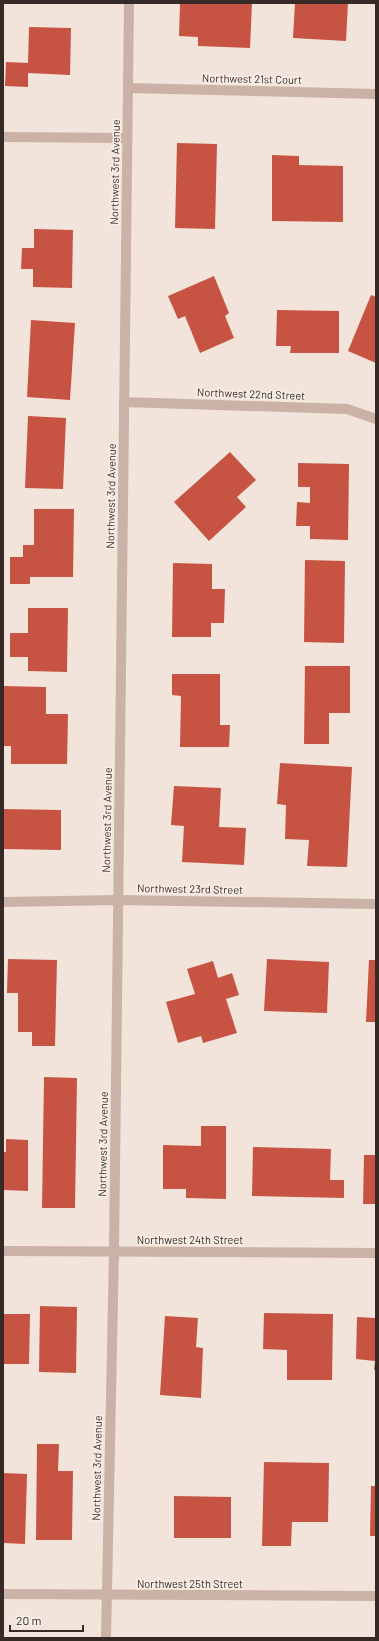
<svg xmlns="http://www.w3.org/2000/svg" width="379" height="1641" viewBox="0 0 379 1641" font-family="Barlow,sans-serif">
<rect width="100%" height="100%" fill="#f2e4da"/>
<!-- building -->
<g fill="#c75443">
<polygon points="180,3 252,3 250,48 198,46 198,37 179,36"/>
<polygon points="295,3 348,3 346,41 293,38"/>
<polygon points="29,27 71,28 70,75 28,73 28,87 5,86 6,62 28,63"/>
<polygon points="177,143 217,144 215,229 175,228"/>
<polygon points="272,155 299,156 299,165 343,166 343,222 272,221"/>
<polygon points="34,229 73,230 72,288 33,287 33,269 21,269 22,248 34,248"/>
<polygon points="214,276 229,313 225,316 234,338 200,353 185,316 178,319 168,296"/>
<polygon points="371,295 376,297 376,363 348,351"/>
<polygon points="277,310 339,311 339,353 290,353 291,346 276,346"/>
<polygon points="31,320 75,323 70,400 27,397"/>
<polygon points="28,416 66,418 63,489 25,488"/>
<polygon points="230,452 256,480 237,497 246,507 209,541 174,502"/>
<polygon points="298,463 349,464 348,540 310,539 310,526 296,526 297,502 310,503 310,487 298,487"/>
<polygon points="34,509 74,509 73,577 30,577 30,584 10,584 10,557 23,557 23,545 34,545"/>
<polygon points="305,560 345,561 344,643 304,642"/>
<polygon points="173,563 212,564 212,589 225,589 224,623 211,623 211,637 172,637"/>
<polygon points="28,608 68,608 67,672 28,671 28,657 10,657 10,633 28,633"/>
<polygon points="305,666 350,666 350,713 329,713 329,744 304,744"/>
<polygon points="172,674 220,674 220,725 230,725 229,747 180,747 181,696 172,695"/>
<polygon points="3,686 46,687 46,714 68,714 67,764 11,764 11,746 3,746"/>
<polygon points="280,763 352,767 347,867 307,866 309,840 285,839 286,805 277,804"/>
<polygon points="174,786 221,788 219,827 246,828 244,865 182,862 184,826 171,825"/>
<polygon points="4,809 61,810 61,850 3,849"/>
<polygon points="8,959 57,960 55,1046 32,1046 32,1032 18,1032 18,993 7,993"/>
<polygon points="267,959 329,962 327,1013 264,1011"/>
<polygon points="369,960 376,960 376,1022 366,1022"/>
<polygon points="213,961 218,978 232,973 239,995 226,999 237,1033 203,1043 201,1036 178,1043 166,1002 195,994 187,969"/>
<polygon points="44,1077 77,1078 75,1208 42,1208"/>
<polygon points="201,1126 226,1126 226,1199 186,1198 186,1189 163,1189 163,1145 201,1146"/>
<polygon points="6,1139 28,1140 28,1191 3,1190 3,1152 6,1152"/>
<polygon points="253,1147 331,1149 330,1180 344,1180 344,1198 252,1196"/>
<polygon points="364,1155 376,1155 376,1204 363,1204"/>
<polygon points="40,1306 77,1307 76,1373 39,1372"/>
<polygon points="264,1313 333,1314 332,1380 287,1380 287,1350 263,1349"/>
<polygon points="3,1314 30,1314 29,1364 3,1364"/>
<polygon points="165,1316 198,1318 196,1347 203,1348 201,1398 160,1395"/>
<polygon points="357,1317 376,1318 376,1370 374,1370 375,1361 356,1359"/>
<polygon points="37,1444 59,1444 58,1471 73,1471 72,1540 36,1540"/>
<polygon points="264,1462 329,1463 328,1522 292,1522 291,1546 262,1546"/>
<polygon points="3,1473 27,1474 25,1544 3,1543"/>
<polygon points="371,1486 376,1486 376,1536 370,1536"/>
<polygon points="174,1496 231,1497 231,1538 174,1538"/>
</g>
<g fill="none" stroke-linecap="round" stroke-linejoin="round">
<!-- minor -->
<g stroke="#cab2a6" stroke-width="10">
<polyline points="128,88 376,94"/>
<polyline points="3,137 127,138"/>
<polyline points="124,402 347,409 376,419"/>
<polyline points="3,902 118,900 376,904"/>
<polyline points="3,1251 376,1253"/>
<polyline points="3,1594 376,1596"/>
<polyline points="106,1638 114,1251 129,3"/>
</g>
</g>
<g text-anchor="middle" stroke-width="3" stroke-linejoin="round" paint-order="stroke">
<!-- street labels -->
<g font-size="11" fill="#362a27" stroke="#f9efe7">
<text transform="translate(252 79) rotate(1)" y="4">Northwest 21st Court</text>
<text transform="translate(115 172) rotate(-89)" y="4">Northwest 3rd Avenue</text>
<text transform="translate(251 394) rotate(2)" y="4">Northwest 22nd Street</text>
<text transform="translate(111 496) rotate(-89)" y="4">Northwest 3rd Avenue</text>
<text transform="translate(107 820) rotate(-89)" y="4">Northwest 3rd Avenue</text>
<text transform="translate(190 889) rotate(1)" y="4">Northwest 23rd Street</text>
<text transform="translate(103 1144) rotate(-89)" y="4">Northwest 3rd Avenue</text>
<text x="190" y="1244">Northwest 24th Street</text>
<text transform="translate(97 1468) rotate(-89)" y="4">Northwest 3rd Avenue</text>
<text x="190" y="1588">Northwest 25th Street</text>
</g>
</g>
<!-- border -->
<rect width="379" height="1641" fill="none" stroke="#362a27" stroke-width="8"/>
<!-- scale -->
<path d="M10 1625v6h73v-6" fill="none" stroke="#362a27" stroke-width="2"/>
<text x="16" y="1625" font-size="12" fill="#362a27" stroke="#f9efe7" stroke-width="3" paint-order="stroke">20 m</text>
</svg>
